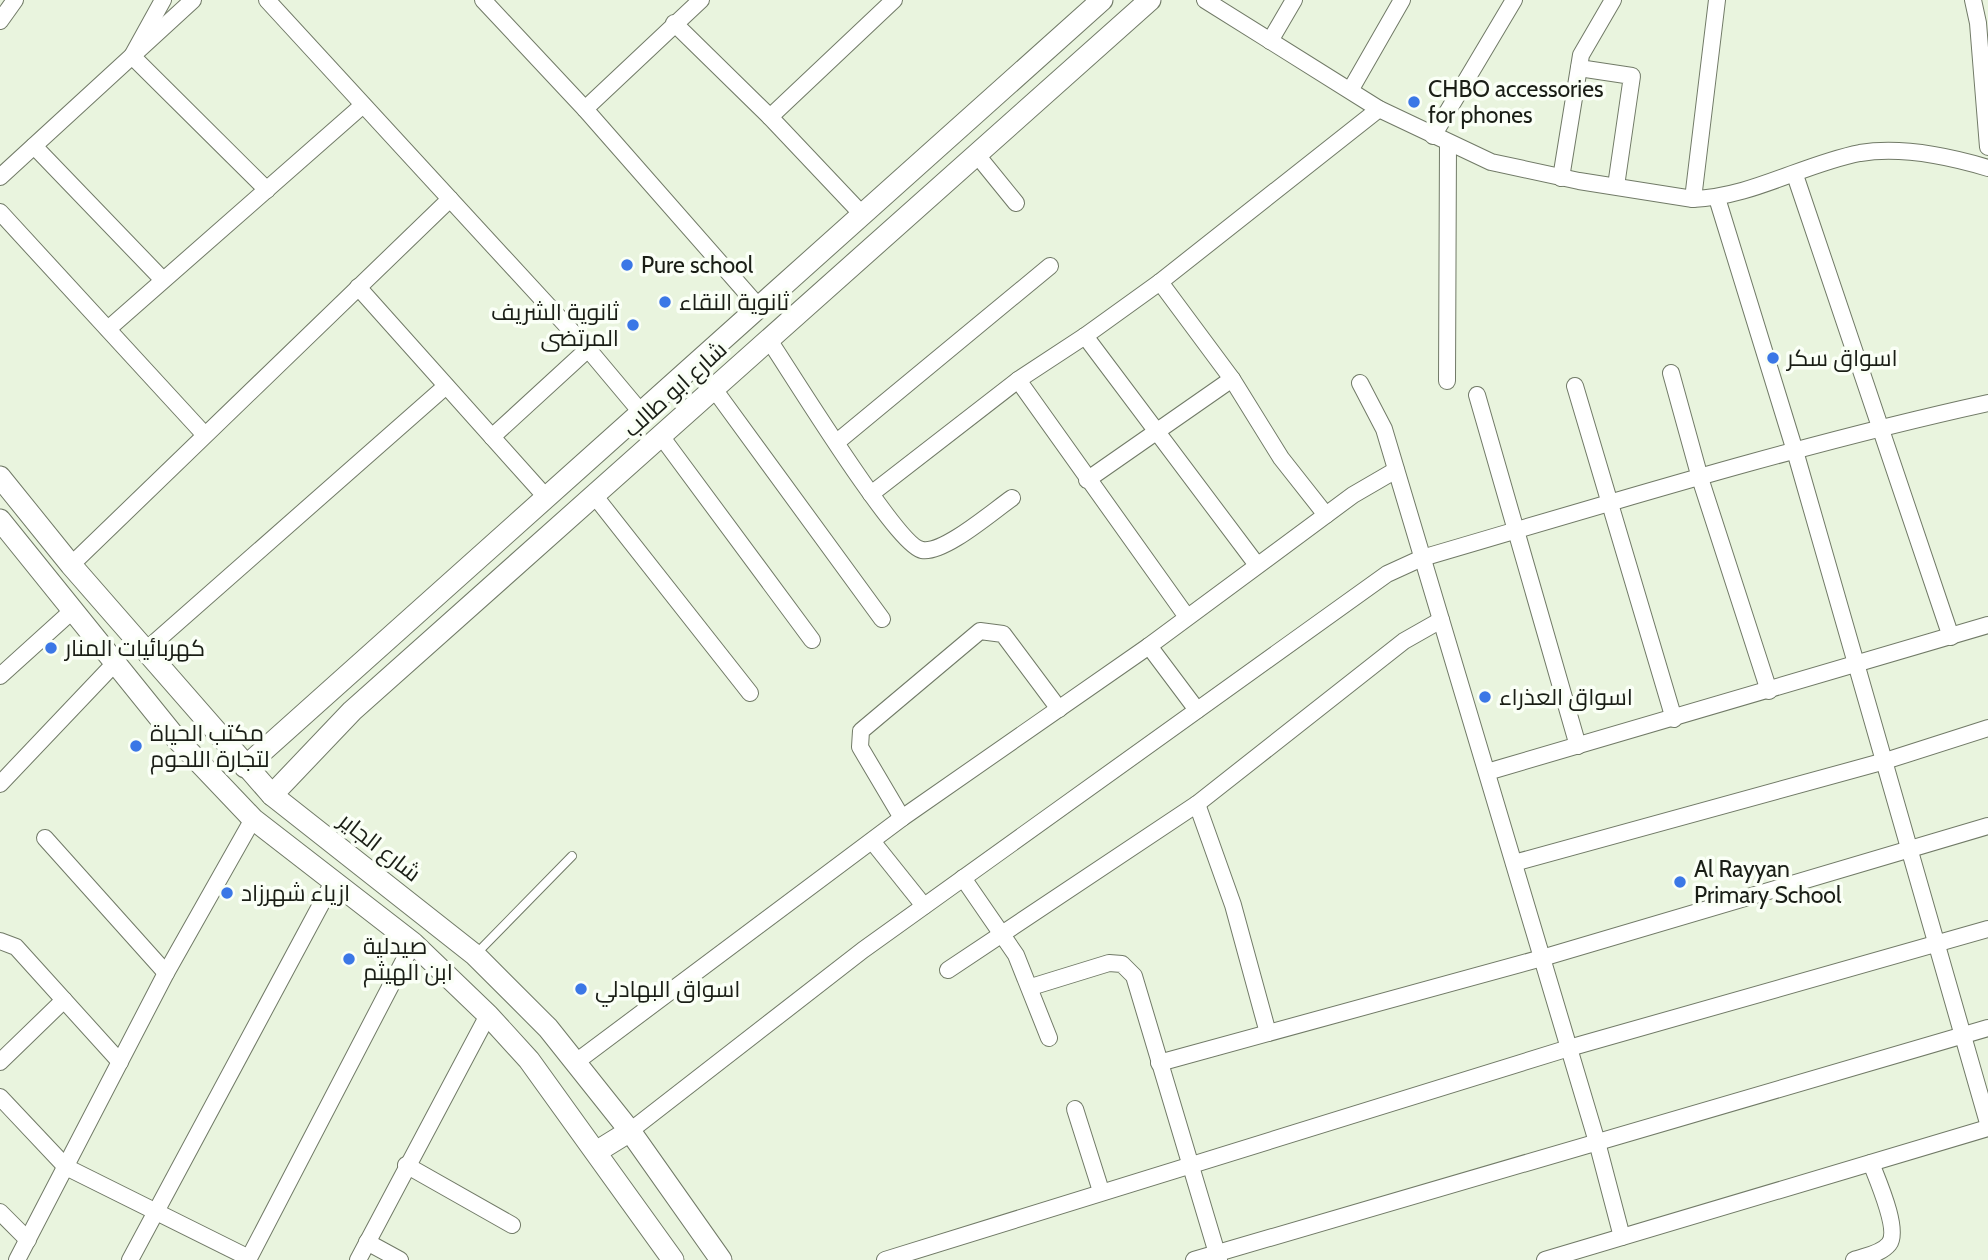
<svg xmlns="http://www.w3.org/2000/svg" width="1988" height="1260" viewBox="0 0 1988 1260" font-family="Cabin,Cairo,sans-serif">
<rect width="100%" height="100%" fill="#e9f4de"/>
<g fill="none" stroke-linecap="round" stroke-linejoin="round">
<defs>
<polyline id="lane" points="476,954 572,856"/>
<g id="street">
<polyline points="163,0 132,56 267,190"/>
<polyline points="267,0 588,349 640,411"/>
<polyline points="483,0 585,109 758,306"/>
<path d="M1205,0l174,109 112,53 88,19 114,18c59,-2 110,-35 167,-46 42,-7 88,3 128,15"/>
<polyline points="1973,0 1978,23 1988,147"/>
<polyline points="0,21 15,0"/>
<polyline points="674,23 770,117 858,210"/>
<polyline points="1270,41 1294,0"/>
<polyline points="1579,68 1632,76 1616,186"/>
<polyline points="1351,89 1402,0"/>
<polyline points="585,109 701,0"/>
<polyline points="770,117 894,0"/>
<polyline points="1433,136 1514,0"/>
<polyline points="34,146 163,280"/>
<polyline points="977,155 1016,203"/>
<polyline points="1795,175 1951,637"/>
<polyline points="0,177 193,0"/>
<polyline points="1561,178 1581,55 1613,0"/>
<polyline points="1717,198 1795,451 1988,1123"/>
<polyline points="1693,199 1717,0"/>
<polyline points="0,212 204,434"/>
<polyline points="1160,282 1232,379 1281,458 1326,515"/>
<polyline points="358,287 545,496"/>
<polyline points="108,329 363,105"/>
<polyline points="1085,336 1257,565"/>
<path d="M769,340c21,31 128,206 153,210 22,4 71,-39 90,-52"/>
<polyline points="1671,373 1700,478 1769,691"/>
<polyline points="1447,381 1448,143"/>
<polyline points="1360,383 1384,429 1597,1142 1622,1237"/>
<polyline points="1575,386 1674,719"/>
<polyline points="714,389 882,619"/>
<polyline points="1477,395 1578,746"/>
<polyline points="661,436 812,640"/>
<polyline points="492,437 588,349"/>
<polyline points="837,442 1050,266"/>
<polyline points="1087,480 1232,379"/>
<polyline points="871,494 1018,380"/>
<polyline points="594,495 750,693"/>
<polyline points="71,565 450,199"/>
<polyline points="1187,617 1018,380 1085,336 1160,282 1379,109"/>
<polyline points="1149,646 1197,710"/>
<polyline points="145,651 446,386"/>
<polyline points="0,676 72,611"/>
<polyline points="1487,772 1988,625"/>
<polyline points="0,784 115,663"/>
<polyline points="1197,804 1233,905 1268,1033"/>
<polyline points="902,818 860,747 861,731 980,631 1003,634 1059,709"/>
<polyline points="45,838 166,973"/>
<polyline points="872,841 924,906"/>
<polyline points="1514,863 1885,761 1988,728"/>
<polyline points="963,878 1016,955 1049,1038"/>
<polyline points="0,941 16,947 120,1062"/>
<polyline points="948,970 1197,804 1404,641 1441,620"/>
<polyline points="1031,987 1109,963 1122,964 1134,976 1219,1260"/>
<polyline points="0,1062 64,1000"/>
<polyline points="576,1062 902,818 1149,646 1353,495 1396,470"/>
<polyline points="1159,1063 1542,958 1988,826"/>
<polyline points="0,1097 66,1167 249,1258"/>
<polyline points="1075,1109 1101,1191"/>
<path d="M630,1131l233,-181 524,-376 35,-16c188,-55 375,-113 566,-155"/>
<polyline points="406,1165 512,1225"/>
<polyline points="0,1212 28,1240"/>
<polyline points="367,1242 400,1260"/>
<polyline points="17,1260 166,973 253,819"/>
<polyline points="130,1260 333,882"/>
<polyline points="248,1260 413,943"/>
<polyline points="358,1260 488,1015"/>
<polyline points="885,1260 1569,1048 1988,929"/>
<polyline points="1194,1260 1988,1028"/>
<polyline points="1545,1260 1988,1128"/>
<path d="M1854,1260c11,-4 27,-6 35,-16 11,-14 -12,-65 -18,-81"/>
</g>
<g id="secondary">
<polyline points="0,477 71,565 272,795 475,955 548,1028 630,1131 721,1260"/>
<polyline points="0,520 175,737 253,819 413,943 488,1015 529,1060 673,1260"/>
<polyline points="245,767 1102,0"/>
<polyline points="272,795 352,711 1150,0"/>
<polyline points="596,1152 630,1131"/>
</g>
</defs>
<!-- lane casing -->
<use href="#lane" stroke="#717a67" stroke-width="10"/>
<!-- street casing -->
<use href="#street" stroke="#717a67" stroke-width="18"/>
<!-- secondary casing -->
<use href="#secondary" stroke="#717a67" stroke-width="23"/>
<!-- lane -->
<use href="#lane" stroke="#fff" stroke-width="8"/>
<!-- street -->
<use href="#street" stroke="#fff" stroke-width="16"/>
<!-- secondary -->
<use href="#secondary" stroke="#fff" stroke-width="21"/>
</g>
<!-- markers -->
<g fill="#3b77e6" stroke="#fafff6" stroke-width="2.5">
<circle cx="1414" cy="102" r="7"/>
<circle cx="627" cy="265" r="7"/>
<circle cx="665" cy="302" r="7"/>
<circle cx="633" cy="325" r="7"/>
<circle cx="1773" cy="358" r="7"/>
<circle cx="51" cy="648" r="7"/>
<circle cx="1485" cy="697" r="7"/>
<circle cx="136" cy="746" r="7"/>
<circle cx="1680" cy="882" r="7"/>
<circle cx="227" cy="893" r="7"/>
<circle cx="349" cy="959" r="7"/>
<circle cx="581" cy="989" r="7"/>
</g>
<g text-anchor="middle" stroke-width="7" stroke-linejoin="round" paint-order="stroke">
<!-- poi labels -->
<g font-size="23" fill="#1a1e16" stroke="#fafff6" text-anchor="start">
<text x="1428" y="97">CHBO accessories<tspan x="1428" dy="26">for phones</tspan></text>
<text x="641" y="273">Pure school</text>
<text x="679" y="310">ثانوية النقاء</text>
<text x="619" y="320" text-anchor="end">ثانوية الشريف<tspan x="619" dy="26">المرتضى</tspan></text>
<text x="1787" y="366">اسواق سكر</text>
<text x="65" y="656">كهربائيات المنار</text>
<text x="1499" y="705">اسواق العذراء</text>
<text x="150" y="741">مكتب الحياة<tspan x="150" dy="26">لتجارة اللحوم</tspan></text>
<text x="1694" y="877">Al Rayyan<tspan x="1694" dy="26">Primary School</tspan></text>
<text x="241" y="901">ازياء شهرزاد</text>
<text x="363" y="954">صيدلية<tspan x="363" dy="26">ابن الهيثم</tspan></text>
<text x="595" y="997">اسواق البهادلي</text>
</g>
<!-- street labels -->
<g font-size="23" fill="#1a1e16" stroke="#fafff6">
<text transform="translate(675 389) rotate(-42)" y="8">شارع ابو طالب</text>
<text transform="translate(380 847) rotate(38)" y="8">شارع الجاير</text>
</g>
</g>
</svg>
